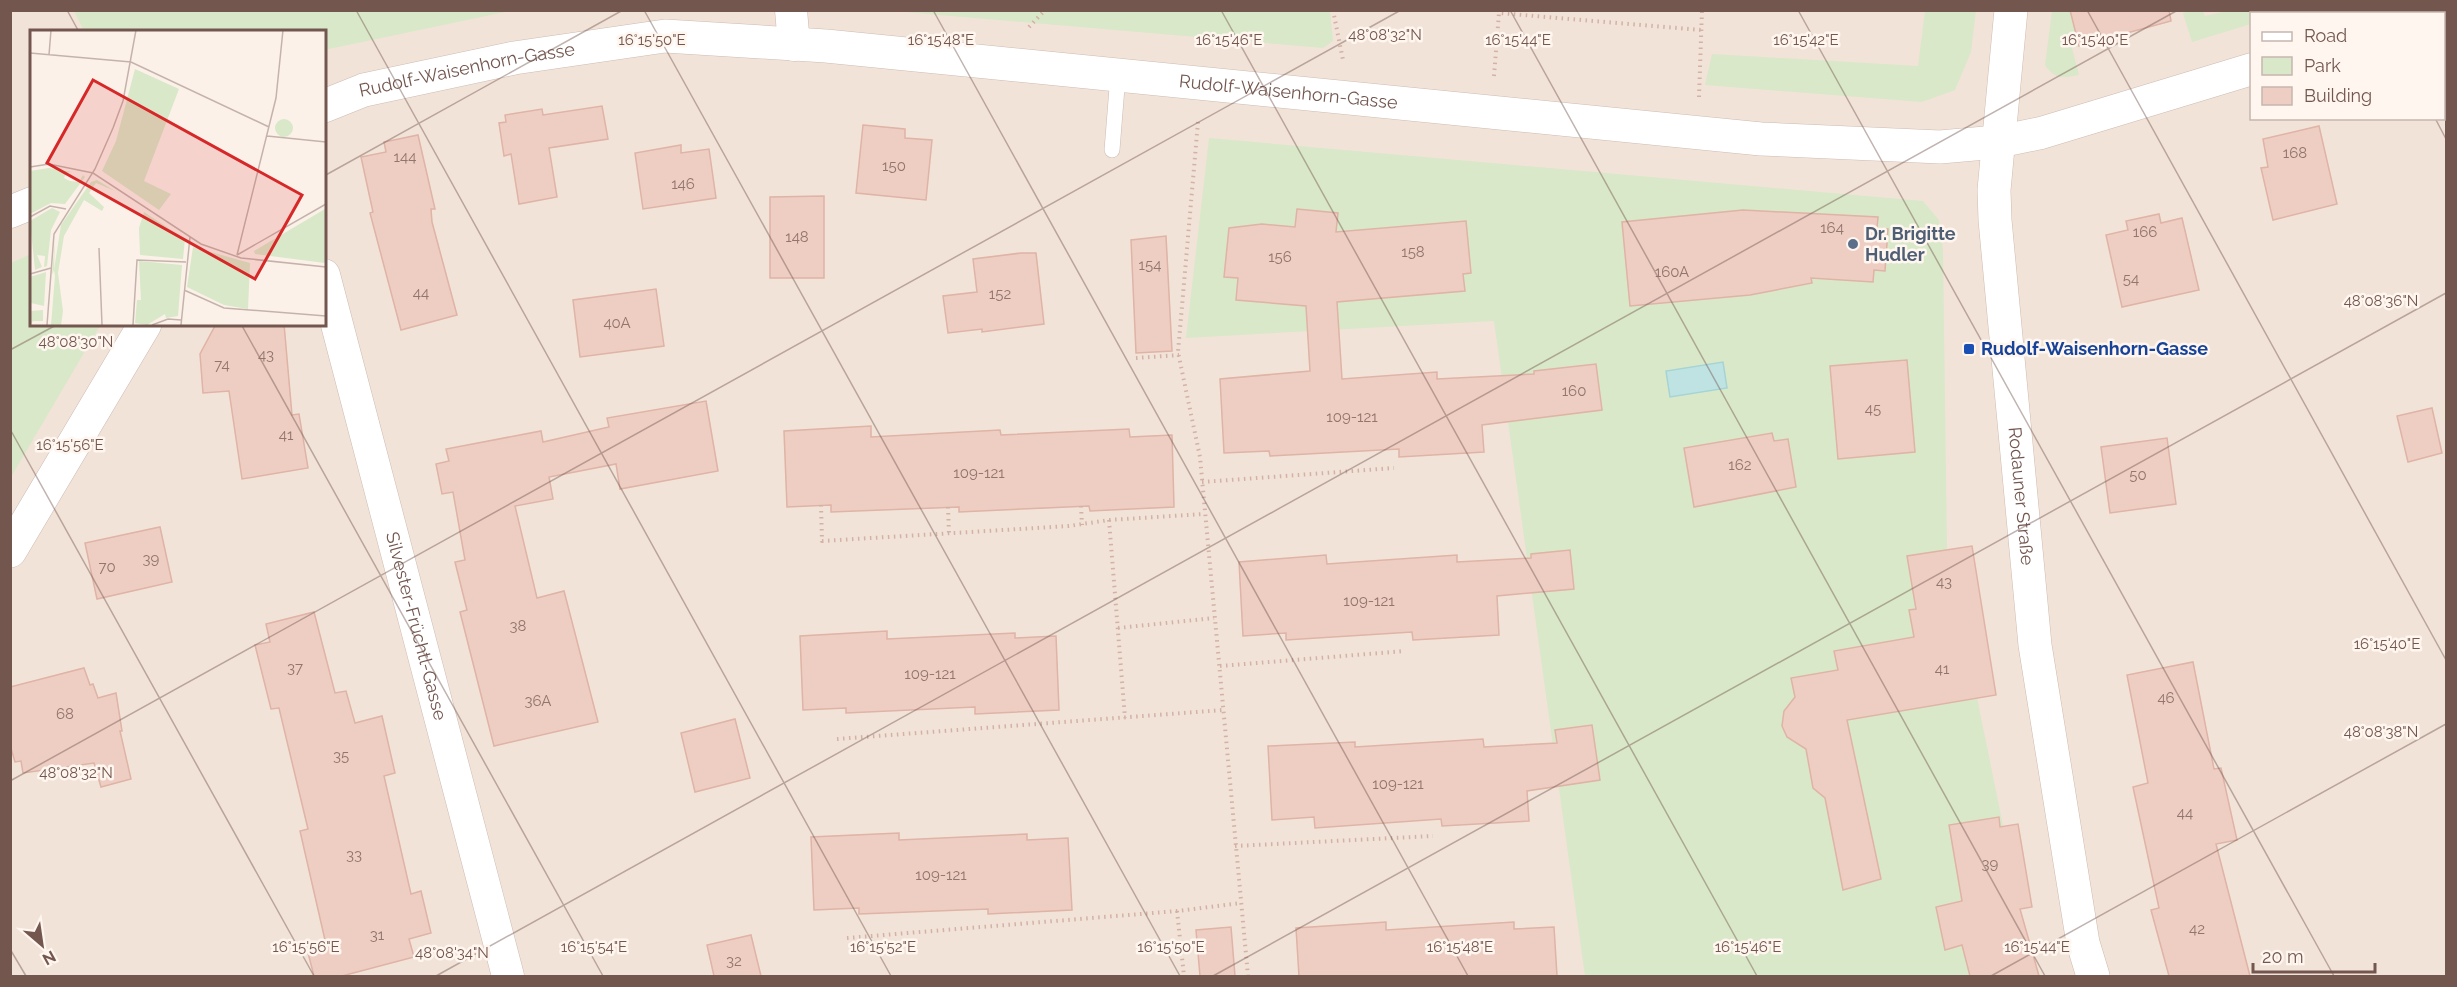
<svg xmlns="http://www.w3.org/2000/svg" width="2457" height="987" viewBox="0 0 2457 987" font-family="Raleway,sans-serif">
<rect width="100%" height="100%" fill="#fbf1e9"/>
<!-- residential -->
<path fill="#f2e3d8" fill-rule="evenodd" d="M11,11h2435v965h-2435zM2252,14h192v104h-192zM32,32h292v292h-292z"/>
<!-- green -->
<g fill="#d9e8c8">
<polygon points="2192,10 2203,11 2205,16 2226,11 2295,11 2285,13 2252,14 2251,24 2192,42 2183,13"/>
<polygon points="74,11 510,11 324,50 324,32 84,31"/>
<polygon points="1330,11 1333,41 1323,48 893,11"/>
<polygon points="1925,11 1976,11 1971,52 1955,90 1922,102 1705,85 1712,54 1918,66"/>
<path d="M2052,11h24l-2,15 5,20 -7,2 7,27c-16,3 -24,5 -34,-10z"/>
<polygon points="1209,138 1923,201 1939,220 1943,250 1947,550 2020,909 2040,976 1585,976 1494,321 1186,338"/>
<polygon points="31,254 32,324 101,324 11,477 11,263"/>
</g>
<!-- water -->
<polygon fill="#bfe3e3" stroke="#a6d3d4" stroke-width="1.5" points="1723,362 1727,388 1670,397 1666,371"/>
<!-- building -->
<g fill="#eecec3" stroke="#dfb3a5" stroke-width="1.5">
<polygon points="2070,10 2169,10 2171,21 2079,46"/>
<polygon points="602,106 608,139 549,148 557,197 519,204 511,154 504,156 499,123 506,122 505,115 542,109 543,115"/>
<polygon points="863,125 905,129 905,138 932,140 926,200 856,193"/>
<polygon points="2319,126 2337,204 2273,220 2261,168 2268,167 2263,139"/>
<polygon points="418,135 435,209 431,209 432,222 457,315 401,330 370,213 373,212 361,157 386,152 384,142"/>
<polygon points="681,145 681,153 709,149 716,198 643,209 635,153"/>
<polygon points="824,196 824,278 770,278 770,197"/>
<polygon points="1297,209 1338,213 1336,232 1466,221 1471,273 1463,274 1465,291 1337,302 1342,379 1437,372 1437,379 1534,374 1534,371 1596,364 1602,410 1482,425 1484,452 1399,457 1399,449 1270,456 1269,451 1224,453 1220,379 1310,371 1306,306 1236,300 1238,278 1224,277 1229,228 1262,224 1295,227"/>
<polygon points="1743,210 1878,217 1877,228 1888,229 1885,271 1874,270 1873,282 1811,278 1812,283 1750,295 1630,306 1622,222"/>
<polygon points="2159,214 2161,223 2182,218 2199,290 2122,307 2106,235 2128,230 2126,221"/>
<polygon points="1166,236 1172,351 1136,353 1131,240"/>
<polygon points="1021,253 1036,253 1044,324 982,332 982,329 948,333 943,296 977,292 973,259"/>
<polygon points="656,289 664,346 580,357 573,300"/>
<polygon points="216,324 284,324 292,415 299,414 308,468 242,479 229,391 203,393 200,354"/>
<polygon points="1907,360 1915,452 1838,459 1830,366"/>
<polygon points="706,401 718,471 620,489 616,464 549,477 553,499 515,506 537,598 564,591 598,722 494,746 460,612 467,610 455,562 465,560 453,492 442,494 436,464 449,461 446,449 541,431 543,442 609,427 607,418"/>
<polygon points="2432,408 2442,453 2408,462 2397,416"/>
<polygon points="871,426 871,437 1000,430 1001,435 1129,429 1130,437 1172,435 1174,507 1090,511 1089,506 959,512 959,507 831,512 831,505 787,507 784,431"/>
<polygon points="1772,433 1774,441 1788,439 1796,487 1694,507 1684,448"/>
<polygon points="2167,438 2176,504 2110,513 2101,447"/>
<polygon points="160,527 172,582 97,599 85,543"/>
<polygon points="1972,546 1996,695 1847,720 1881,879 1843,890 1825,798 1813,788 1806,749 1787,737 1782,726 1784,711 1795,697 1791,678 1838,670 1834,651 1914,637 1909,610 1916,609 1907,556"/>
<polygon points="1570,550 1574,589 1497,596 1499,635 1413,640 1412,632 1286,640 1286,633 1243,636 1239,562 1326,555 1327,564 1457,555 1457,562 1531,558 1531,554"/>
<polygon points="314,612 335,693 346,691 355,723 382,716 395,773 384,776 411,894 421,891 431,933 409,939 414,957 342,976 314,976 306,945 325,940 300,831 308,829 279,708 271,709 255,645 270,642 266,624"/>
<polygon points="887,631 887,639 1015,633 1015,638 1056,636 1059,710 975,714 975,707 846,713 846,708 803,710 800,636"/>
<polygon points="2193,662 2214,769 2221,768 2237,840 2216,844 2250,976 2169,976 2151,910 2159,908 2133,787 2148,783 2127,675"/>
<polygon points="84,668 90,685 93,684 98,698 116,693 122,731 120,731 131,779 101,787 94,763 23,773 21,761 15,762 10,745 10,687"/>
<polygon points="735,719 750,778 695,792 681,733"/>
<polygon points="1592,725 1600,780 1527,791 1529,821 1442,826 1441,819 1315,828 1314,817 1272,820 1268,746 1355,742 1355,747 1483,739 1484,747 1557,743 1555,730"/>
<polygon points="1999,817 2000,827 2018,824 2032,907 2020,909 2039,976 1970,976 1962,945 1945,950 1936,907 1962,901 1949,825"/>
<polygon points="899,833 899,840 1027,834 1027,840 1068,838 1072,910 988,914 988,909 859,914 859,908 814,910 811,837"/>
<polygon points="1386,922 1386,930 1514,922 1514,929 1554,927 1557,976 1299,976 1296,928"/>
<polygon points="1231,927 1235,976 1200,976 1196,930"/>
<polygon points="751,935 761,976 714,976 707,945"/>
</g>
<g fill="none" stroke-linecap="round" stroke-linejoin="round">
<defs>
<polyline id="service" points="1112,150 1118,75"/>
<g id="minor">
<polyline points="791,10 794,45"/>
<polyline points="2416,14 2423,10"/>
<polyline points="1997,142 2041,133 2252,69"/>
<polyline points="10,212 32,203"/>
<path id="s1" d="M324,275l184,701"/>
</g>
<g id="tertiary">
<path id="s2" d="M324,106l40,-16 150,-32 151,-22 161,10 935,93 179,8 57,-5"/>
<polyline points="10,551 145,324"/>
</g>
<g id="secondary">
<path id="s3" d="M2011,10l-17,180 1,30 40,425 48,298 10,33"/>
</g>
</defs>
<!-- service casing -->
<use href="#service" stroke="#cebbb3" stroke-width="16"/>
<!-- minor casing -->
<use href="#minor" stroke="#cebbb3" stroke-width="33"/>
<!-- tertiary casing -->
<use href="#tertiary" stroke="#cebbb3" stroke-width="34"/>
<!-- secondary casing -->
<use href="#secondary" stroke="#d0bab0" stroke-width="34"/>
<!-- path -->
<g stroke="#d3b1a6" stroke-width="4" stroke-dasharray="1.5 4.5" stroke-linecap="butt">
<polyline points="1333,10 1343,60"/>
<polyline points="1029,27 1045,10"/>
<polyline points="1494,76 1499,13 1701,30"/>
<polyline points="1699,97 1702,10"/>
<polyline points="1198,122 1178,352 1200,457 1248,976"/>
<polyline points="1136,358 1179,355"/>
<polyline points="1202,482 1394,468"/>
<polyline points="821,505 822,541 1069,526 1109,520 1204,514"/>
<polyline points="1081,506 1082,525"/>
<polyline points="948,507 949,534"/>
<polyline points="1109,520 1125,718"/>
<polyline points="1118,628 1214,618"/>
<polyline points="1220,666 1405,651"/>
<polyline points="837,739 1223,710"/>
<polyline points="1235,846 1433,836"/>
<polyline points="1177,911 1184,976"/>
<polyline points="847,938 1177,911 1241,903"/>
</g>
<!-- service -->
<use href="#service" stroke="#fff" stroke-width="15"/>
<!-- minor -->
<use href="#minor" stroke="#fff" stroke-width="32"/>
<!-- tertiary -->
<use href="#tertiary" stroke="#fff" stroke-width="33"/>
<!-- secondary -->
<use href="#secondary" stroke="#fff" stroke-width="33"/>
</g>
<!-- ticks -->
<path fill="none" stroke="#73574f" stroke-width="1.5" stroke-opacity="0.45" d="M67,10l12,22M356,10l535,966M644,10l536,966M933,10l535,966M1221,10l536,966M1510,10l535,966M1798,10l536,966M2087,10l359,650M2375,10l2,4M2435,118l11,21M324,176l299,-166M241,324l362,652M10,350l48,-26M10,429l304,547M10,781l1391,-771M10,949l16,27M436,976l1742,-966M1213,976l1233,-683M1991,976l455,-252"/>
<!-- markers -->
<circle fill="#5c6f8a" stroke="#fef6ef" stroke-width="2" cx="1853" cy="244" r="6"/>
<rect fill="#1a4fb4" stroke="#fef6ef" stroke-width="2" x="1963" y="343" width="12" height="12" rx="3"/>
<g text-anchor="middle" stroke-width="5" stroke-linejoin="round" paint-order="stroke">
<!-- number labels -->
<g font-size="15" fill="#92756c">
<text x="2295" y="158">168</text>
<text x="405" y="162">144</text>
<text x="894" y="171">150</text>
<text x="683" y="189">146</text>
<text x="1832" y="233">164</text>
<text x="2145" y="237">166</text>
<text x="797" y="242">148</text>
<text x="1413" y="257">158</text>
<text x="1280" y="262">156</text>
<text x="1150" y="270">154</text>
<text x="1672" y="277">160A</text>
<text x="2131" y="284">54</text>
<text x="421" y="298">44</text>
<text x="1000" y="299">152</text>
<text x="617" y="328">40A</text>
<text x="266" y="360">43</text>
<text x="222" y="370">74</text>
<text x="1574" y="396">160</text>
<text x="1873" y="414">45</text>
<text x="1352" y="422">109-121</text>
<text x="286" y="440">41</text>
<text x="1740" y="470">162</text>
<text x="979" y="478">109-121</text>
<text x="2138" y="480">50</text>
<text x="151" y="564">39</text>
<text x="107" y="572">70</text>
<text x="1944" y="587">43</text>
<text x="1369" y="606">109-121</text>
<text x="518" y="631">38</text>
<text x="295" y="673">37</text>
<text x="1942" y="674">41</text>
<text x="930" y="679">109-121</text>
<text x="2166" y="703">46</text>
<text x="538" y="706">36A</text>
<text x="65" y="719">68</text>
<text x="341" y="761">35</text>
<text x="1398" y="789">109-121</text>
<text x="2185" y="818">44</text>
<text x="354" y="860">33</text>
<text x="1990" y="869">39</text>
<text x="941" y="880">109-121</text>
<text x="2197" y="934">42</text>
<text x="377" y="940">31</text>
<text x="734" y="966">32</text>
</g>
<!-- street labels -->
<g font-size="18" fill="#73574f" stroke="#fef6ef">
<text dy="6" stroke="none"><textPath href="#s2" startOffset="148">Rudolf-Waisenhorn-Gasse</textPath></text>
<text dy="6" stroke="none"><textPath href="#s2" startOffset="975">Rudolf-Waisenhorn-Gasse</textPath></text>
<text dy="6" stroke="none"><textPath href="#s3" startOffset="488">Rodauner Straße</textPath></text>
<text dy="6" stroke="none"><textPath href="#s1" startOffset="363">Silvester-Früchtl-Gasse</textPath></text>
</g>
<!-- service labels -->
<g font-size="18" font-weight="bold" fill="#4e5e75" stroke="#fef6ef" text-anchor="start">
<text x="1865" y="240">Dr. Brigitte<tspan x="1865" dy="21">Hudler</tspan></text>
</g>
<!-- transit labels -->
<g font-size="18" font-weight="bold" fill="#164399" stroke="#fef6ef" text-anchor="start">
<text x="1981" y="355">Rudolf-Waisenhorn-Gasse</text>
</g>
</g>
<!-- overview -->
<g transform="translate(30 30)">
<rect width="296" height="296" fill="#fbf1e9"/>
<path d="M105,39l44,20 -35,92 27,13 -12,16 -57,-39 14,-30zM245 98a9 9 0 1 1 18 0a9 9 0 1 1-18 0ZM19,138l23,4 -6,1 -2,5 6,3 9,1 4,-7 2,2 -20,27 -14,-1 -21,11v-43zM67,150l18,11 -19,-8 -7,10 15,14 -2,4 -18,-11 -20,36 -6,37 5,38 -2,14h-10l4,-49 -1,-6 -2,5 3,-35 -1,30 7,-45 30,-43zM22,178l8,4 -9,18 -4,36 -3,1 1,-11 -8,-1 5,12 -7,3 -5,-49zM295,179v54l-70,-9 -1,-3zM114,182l41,27 -2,20 -43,-4 -1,-27zM163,217l57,16 -2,46 -24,-4 -37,-18zM109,231l43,4 -4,51 -12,2 -1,-4 -18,11 -12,-2 2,-23h4zM16,242l-2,34 -13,-3v8l12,-1v11h-10l-3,4v-48z" fill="#d9e8c8"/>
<path fill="none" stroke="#c5b3ab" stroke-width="1.5" d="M0,23l101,9 138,65M19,25l2,-25M237,106l59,6M0,137l19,-3 44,9 108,71 40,14 85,9M0,187l20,-11 16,3M69,218l3,77M207,225l39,-157 7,-68M207,225l89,-51M0,244l21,-6M154,260l40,18 102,8M17,295l7,-91 41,-65 18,-41 10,-27 13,-71M103,295l4,-65 49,2M122,295l16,-6 13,1M151,295l9,-88"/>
<path fill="#d62828" fill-opacity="0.15" stroke="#d62828" stroke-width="3" d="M63,50l209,115 -47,84 -208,-116z"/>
<rect width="296" height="296" fill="none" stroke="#73574f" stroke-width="3"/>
</g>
<g font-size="15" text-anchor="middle" fill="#73574f" stroke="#fef6ef" stroke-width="5" stroke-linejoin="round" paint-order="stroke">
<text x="1385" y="40">48°08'32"N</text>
<text x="652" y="45">16°15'50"E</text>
<text x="941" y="45">16°15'48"E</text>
<text x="1229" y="45">16°15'46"E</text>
<text x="1518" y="45">16°15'44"E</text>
<text x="1806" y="45">16°15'42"E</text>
<text x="2095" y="45">16°15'40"E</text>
<text x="2381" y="306">48°08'36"N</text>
<text x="76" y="347">48°08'30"N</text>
<text x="70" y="450">16°15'56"E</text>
<text x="2387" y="649">16°15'40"E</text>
<text x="2381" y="737">48°08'38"N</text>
<text x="76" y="778">48°08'32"N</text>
<text x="306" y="952">16°15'56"E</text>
<text x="594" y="952">16°15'54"E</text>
<text x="883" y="952">16°15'52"E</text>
<text x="1171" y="952">16°15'50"E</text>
<text x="1460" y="952">16°15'48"E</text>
<text x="1748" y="952">16°15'46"E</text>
<text x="2037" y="952">16°15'44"E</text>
<text x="452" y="958">48°08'34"N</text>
</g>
<!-- border -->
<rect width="2457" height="987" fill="none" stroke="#73574f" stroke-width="24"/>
<!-- legend -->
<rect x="2250" y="12" width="195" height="108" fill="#fef6ef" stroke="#c6b6af" stroke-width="1.5"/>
<rect x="2262" y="32" width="30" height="9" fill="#ffffff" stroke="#c6b6af" stroke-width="1.5"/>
<text x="2304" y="42" font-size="18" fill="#73574f">Road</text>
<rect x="2262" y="57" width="30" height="18" fill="#d9e8c8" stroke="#c6b6af" stroke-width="1.5"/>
<text x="2304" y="72" font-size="18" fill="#73574f">Park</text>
<rect x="2262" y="87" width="30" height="18" fill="#eecec3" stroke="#c6b6af" stroke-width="1.5"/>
<text x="2304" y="102" font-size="18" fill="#73574f">Building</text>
<!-- north arrow -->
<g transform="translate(42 945) rotate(151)" stroke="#fef6ef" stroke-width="4.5" paint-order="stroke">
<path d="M0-4.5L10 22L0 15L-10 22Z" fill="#73574f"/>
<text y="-9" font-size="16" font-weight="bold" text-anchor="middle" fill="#73574f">N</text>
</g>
<!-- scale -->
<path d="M2253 963v9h122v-9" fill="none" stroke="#73574f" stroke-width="3"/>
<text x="2262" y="963" font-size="18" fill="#73574f" stroke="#fef6ef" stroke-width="4.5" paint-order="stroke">20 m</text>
</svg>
